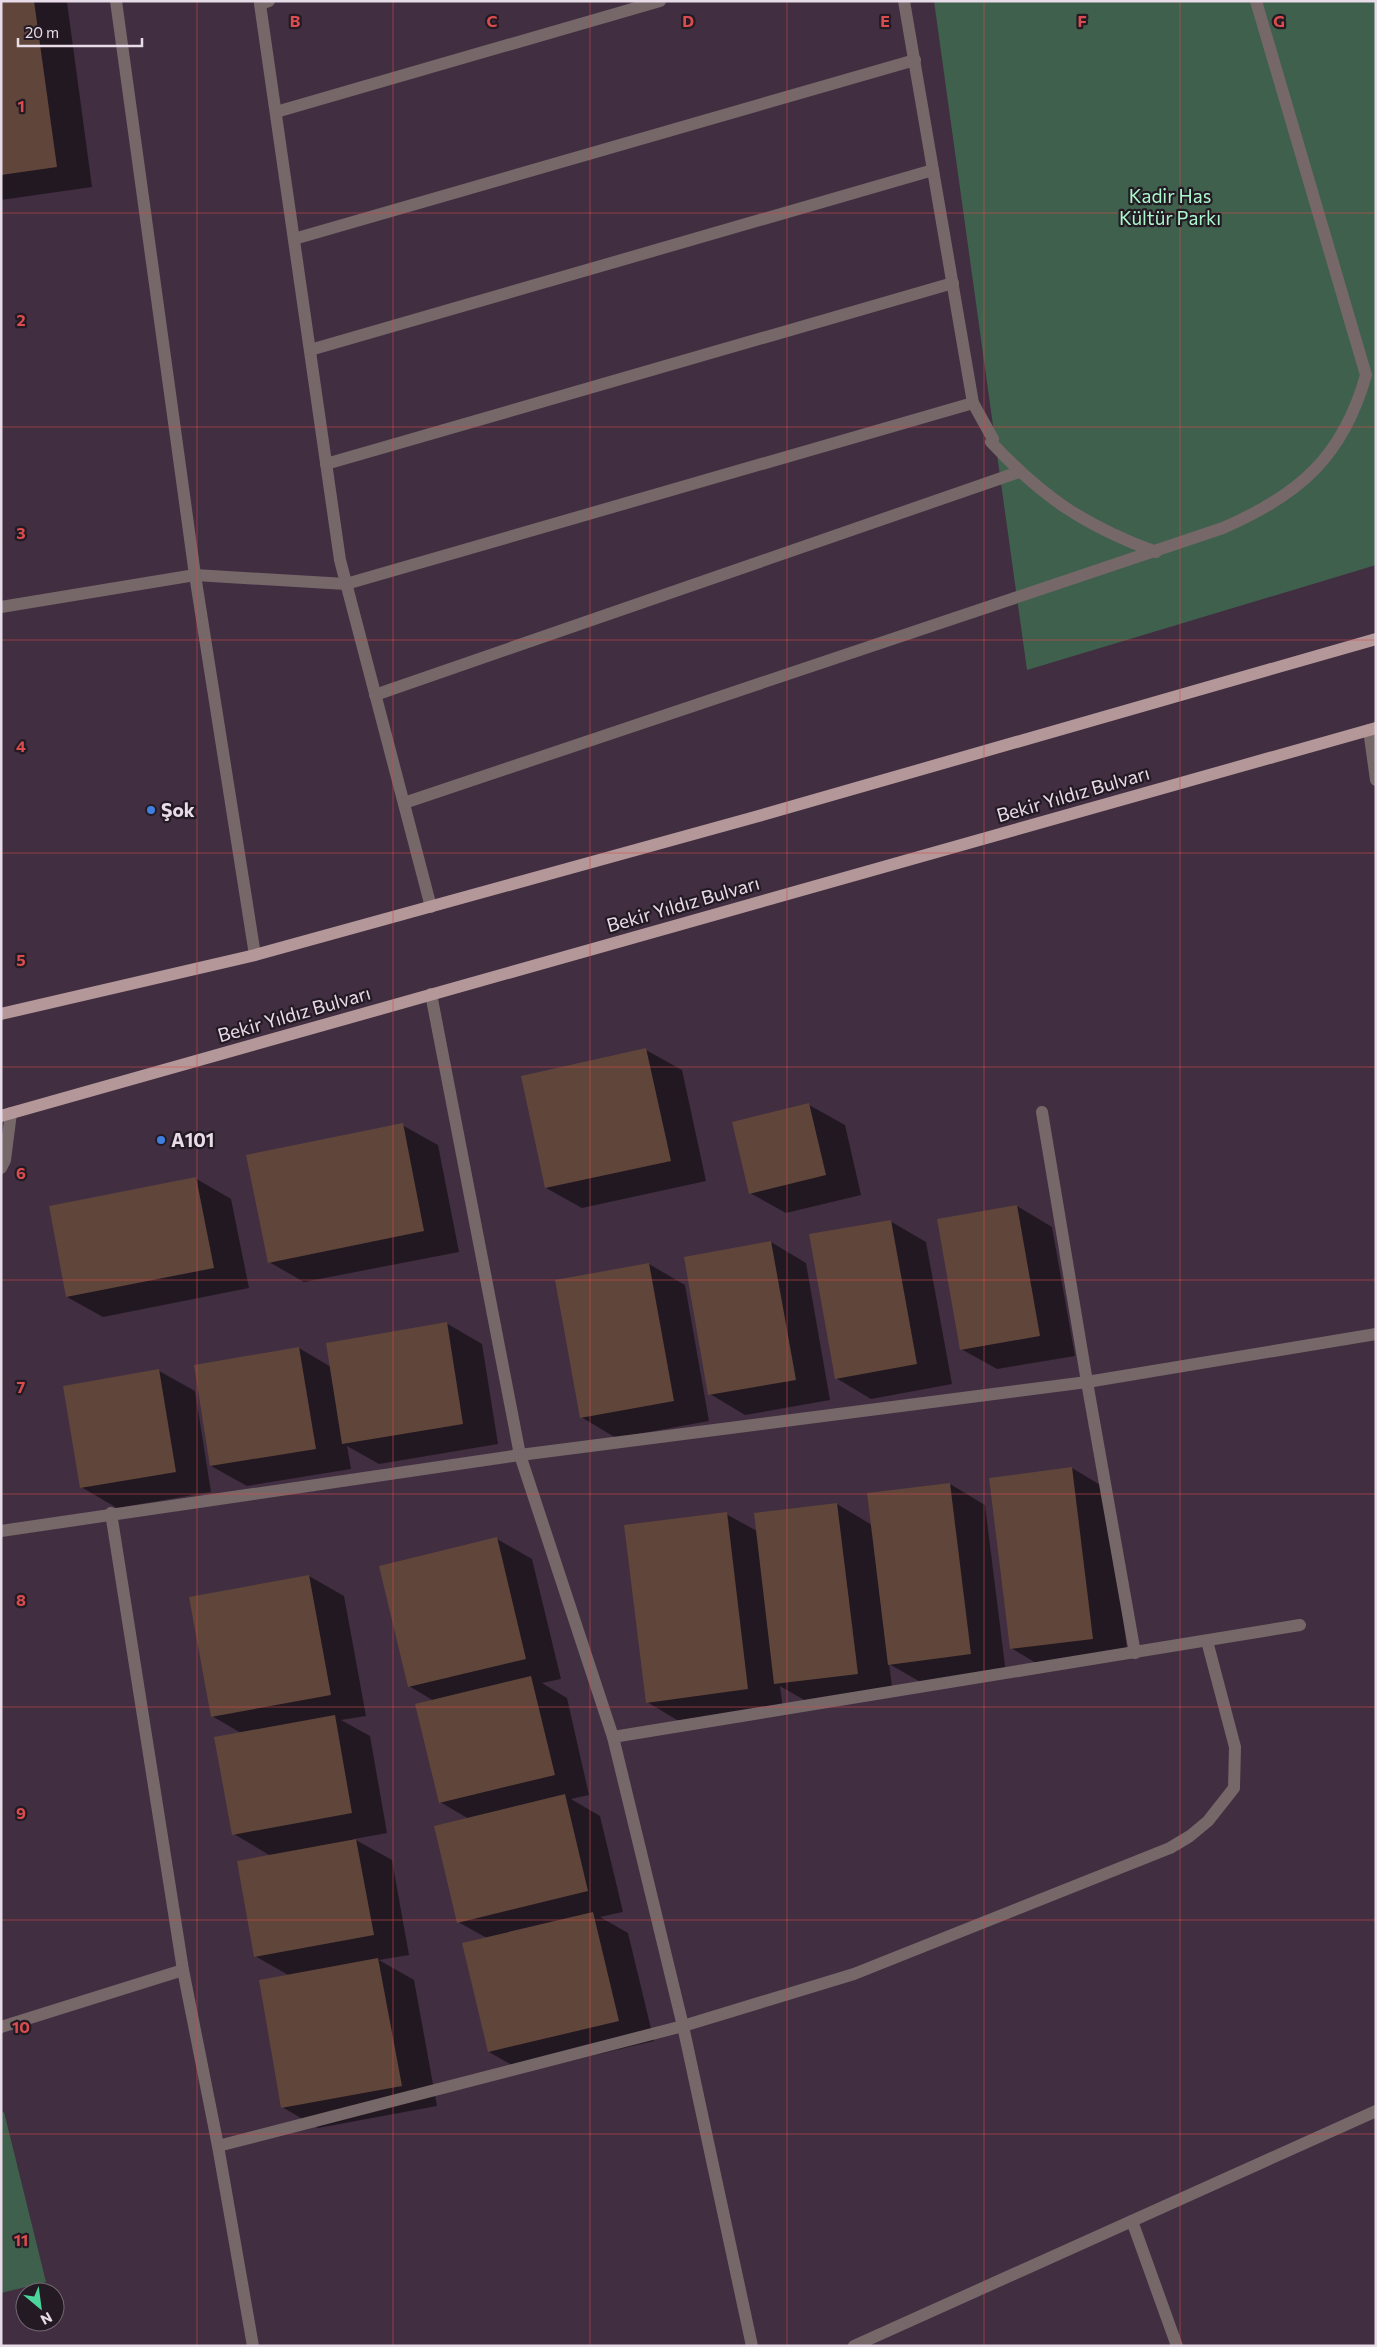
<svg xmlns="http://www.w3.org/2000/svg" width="1377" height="2347" viewBox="0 0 1377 2347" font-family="Commissioner,sans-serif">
<rect width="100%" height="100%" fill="#412e41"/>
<!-- green -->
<g fill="#3f604d">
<polygon points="934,1 1376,1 1376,565 1027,670"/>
<polygon points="4,2112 46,2282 1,2293 1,2113"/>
</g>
<!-- shadow -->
<g fill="#0007">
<polygon points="1,1 67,2 92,187 1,200"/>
<polygon points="646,1050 682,1070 706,1181 582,1208 546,1188"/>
<polygon points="809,1105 845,1125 861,1195 786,1213 750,1193"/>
<polygon points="402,1125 438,1145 459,1252 304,1282 269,1262"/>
<polygon points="195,1178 231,1199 249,1288 103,1317 67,1297"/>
<polygon points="1017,1206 1052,1227 1075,1356 997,1369 961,1349"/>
<polygon points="890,1221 926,1242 952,1384 871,1399 836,1378"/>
<polygon points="771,1242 806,1263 830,1400 745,1415 710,1394"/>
<polygon points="649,1264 685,1285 709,1421 616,1438 581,1417 556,1281"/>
<polygon points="446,1323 482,1344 498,1444 379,1464 347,1446 351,1469 247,1486 211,1466 299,1348 331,1367"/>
<polygon points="159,1371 195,1391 211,1492 117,1508 81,1487"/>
<polygon points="1072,1468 1107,1489 1128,1658 1046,1669 1011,1648"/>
<polygon points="950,1484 985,1505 1006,1674 924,1684 889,1664 893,1694 811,1704 780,1686 783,1709 682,1723 647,1702 726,1514 757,1531 837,1504 872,1525"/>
<polygon points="497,1539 532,1559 561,1679 542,1683 567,1698 589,1795 571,1799 600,1816 623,1912 600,1917 628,1933 654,2041 524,2072 489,2052 487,1938 458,1922 469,1819 440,1802 434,1701 409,1686"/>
<polygon points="309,1576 344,1596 366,1716 341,1720 370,1736 387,1833 354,1839 392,1860 409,1955 379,1960 414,1980 437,2106 318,2128 282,2107 290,1976 255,1956 271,1856 234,1834 241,1733 212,1716"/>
</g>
<!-- building -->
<g fill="#60453a">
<polygon points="1,1 34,1 57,167 1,175"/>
<polygon points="646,1048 671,1161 545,1188 521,1076"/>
<polygon points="809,1103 826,1175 749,1194 732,1122"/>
<polygon points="403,1123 424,1231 268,1263 246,1155"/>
<polygon points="196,1177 214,1268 66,1297 49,1206"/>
<polygon points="1017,1205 1040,1336 960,1350 937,1219"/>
<polygon points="891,1220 917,1364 835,1379 809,1234"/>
<polygon points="771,1241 796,1380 708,1395 684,1257"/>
<polygon points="649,1263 674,1401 580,1418 555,1280"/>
<polygon points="447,1322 463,1424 342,1444 326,1343"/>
<polygon points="299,1347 316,1449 210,1466 194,1365"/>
<polygon points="159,1369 176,1472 80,1488 63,1386"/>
<polygon points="1072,1467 1093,1639 1010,1649 989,1478"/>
<polygon points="950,1483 971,1654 888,1665 867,1493"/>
<polygon points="837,1503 858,1674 774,1684 754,1513"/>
<polygon points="727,1512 748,1689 646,1703 624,1525"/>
<polygon points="497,1537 526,1659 408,1687 379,1566"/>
<polygon points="309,1575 331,1695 211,1717 189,1597"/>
<polygon points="531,1676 555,1775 439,1803 415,1704"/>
<polygon points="335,1715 352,1813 232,1835 214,1737"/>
<polygon points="565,1794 588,1891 457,1923 434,1826"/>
<polygon points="356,1839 374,1935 254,1957 237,1861"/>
<polygon points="593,1912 619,2021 488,2052 462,1943"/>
<polygon points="378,1958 402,2086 281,2108 259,1980"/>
</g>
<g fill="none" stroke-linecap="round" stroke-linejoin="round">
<!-- lane -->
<g stroke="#766768" stroke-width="12">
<polyline points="269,1 260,4 340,560 431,907"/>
<path d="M904,1l69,402 20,36 -2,3c51,55 94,84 165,110"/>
<polyline points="276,112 660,1"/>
<polyline points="294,239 915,60"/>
<polyline points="310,350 933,170"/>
<polyline points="326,464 953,283"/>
<polyline points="195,575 346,584 973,403"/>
<polyline points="375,695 1019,472"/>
<path d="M404,803l819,-275c76,-33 120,-71 143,-153l-110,-374"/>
<polyline points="1,1168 5,1160 11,1113"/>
<polyline points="683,2026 854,1974 1170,1848 1190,1836 1208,1821 1234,1788 1235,1747 1207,1641"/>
</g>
<!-- street -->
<g stroke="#766768" stroke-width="12">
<polyline points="116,1 195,575 255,955"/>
<polyline points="1,607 195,575"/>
<polyline points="1369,730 1376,780"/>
<polyline points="431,994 520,1455 613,1737 683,2026 752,2346"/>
<polyline points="1042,1112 1087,1382 1135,1653"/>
<polyline points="111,1513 183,1970 218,2146 253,2346"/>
<polyline points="1,1531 520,1455 1087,1382 1376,1334"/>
<polyline points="613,1737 1300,1625"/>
<polyline points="1,2027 183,1970"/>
<polyline points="218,2146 683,2026"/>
<polyline points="1132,2221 1177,2346"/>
<polyline points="854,2346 1376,2111"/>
</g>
<!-- primary -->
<g stroke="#b49798" stroke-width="12">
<polyline points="1,1014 255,955 755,817 1376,639"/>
<polyline points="1,1116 1376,728"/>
</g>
</g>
<!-- grid -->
<path fill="none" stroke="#da4c4e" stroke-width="1" stroke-opacity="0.55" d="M197,1v2345M393,1v2345M590,1v2345M787,1v2345M984,1v2345M1180,1v2345M1,213h1375M1,427h1375M1,640h1375M1,853h1375M1,1067h1375M1,1280h1375M1,1494h1375M1,1707h1375M1,1920h1375M1,2134h1375"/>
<!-- markers -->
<g fill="#3f7fe0" stroke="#231a23" stroke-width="2">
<circle cx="151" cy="810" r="5"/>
<circle cx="161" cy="1140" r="5"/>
</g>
<g text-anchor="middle" stroke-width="4.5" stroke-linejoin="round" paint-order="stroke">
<!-- park labels -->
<g font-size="19" fill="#abf8cc" stroke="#231a23">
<text x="1170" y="203">Kadir Has<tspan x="1170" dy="22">Kültür Parkı</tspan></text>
</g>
<!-- street labels -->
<g font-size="19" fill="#e8dce8" stroke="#231a23">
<text transform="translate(1073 794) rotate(-16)" y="7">Bekir Yıldız Bulvarı</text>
<text transform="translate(683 904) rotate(-16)" y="7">Bekir Yıldız Bulvarı</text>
<text transform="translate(294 1014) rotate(-16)" y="7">Bekir Yıldız Bulvarı</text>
</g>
<!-- poi labels -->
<g font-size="19" font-weight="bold" fill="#e8dce8" stroke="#231a23" text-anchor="start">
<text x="161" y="817">Şok</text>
<text x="171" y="1147">A101</text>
</g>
</g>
<g font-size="16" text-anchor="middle" font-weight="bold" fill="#da4c4e" stroke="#231a23" stroke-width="4.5" stroke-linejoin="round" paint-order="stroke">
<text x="295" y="27">B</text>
<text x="492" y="27">C</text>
<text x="688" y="27">D</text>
<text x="885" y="27">E</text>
<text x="1082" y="27">F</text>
<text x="1279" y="27">G</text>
<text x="21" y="112">1</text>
<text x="21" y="326">2</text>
<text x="21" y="539">3</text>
<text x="21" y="752">4</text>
<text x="21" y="966">5</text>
<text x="21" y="1179">6</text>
<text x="21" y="1393">7</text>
<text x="21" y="1606">8</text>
<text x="21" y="1819">9</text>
<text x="21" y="2033">10</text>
<text x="21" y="2246">11</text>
</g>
<!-- border -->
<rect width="1377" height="2347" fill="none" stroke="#e8dce8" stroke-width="5"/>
<!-- north arrow -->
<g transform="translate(40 2307) rotate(151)"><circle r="24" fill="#231a23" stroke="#726872"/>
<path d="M0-4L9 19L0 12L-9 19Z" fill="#4bd49b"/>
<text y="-8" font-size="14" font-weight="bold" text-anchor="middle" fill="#e8dce8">N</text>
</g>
<!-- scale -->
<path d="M18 38v8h124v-8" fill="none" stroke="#e8dce8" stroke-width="2.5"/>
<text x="25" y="38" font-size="15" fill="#e8dce8" stroke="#231a23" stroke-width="4" paint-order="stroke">20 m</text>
</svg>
